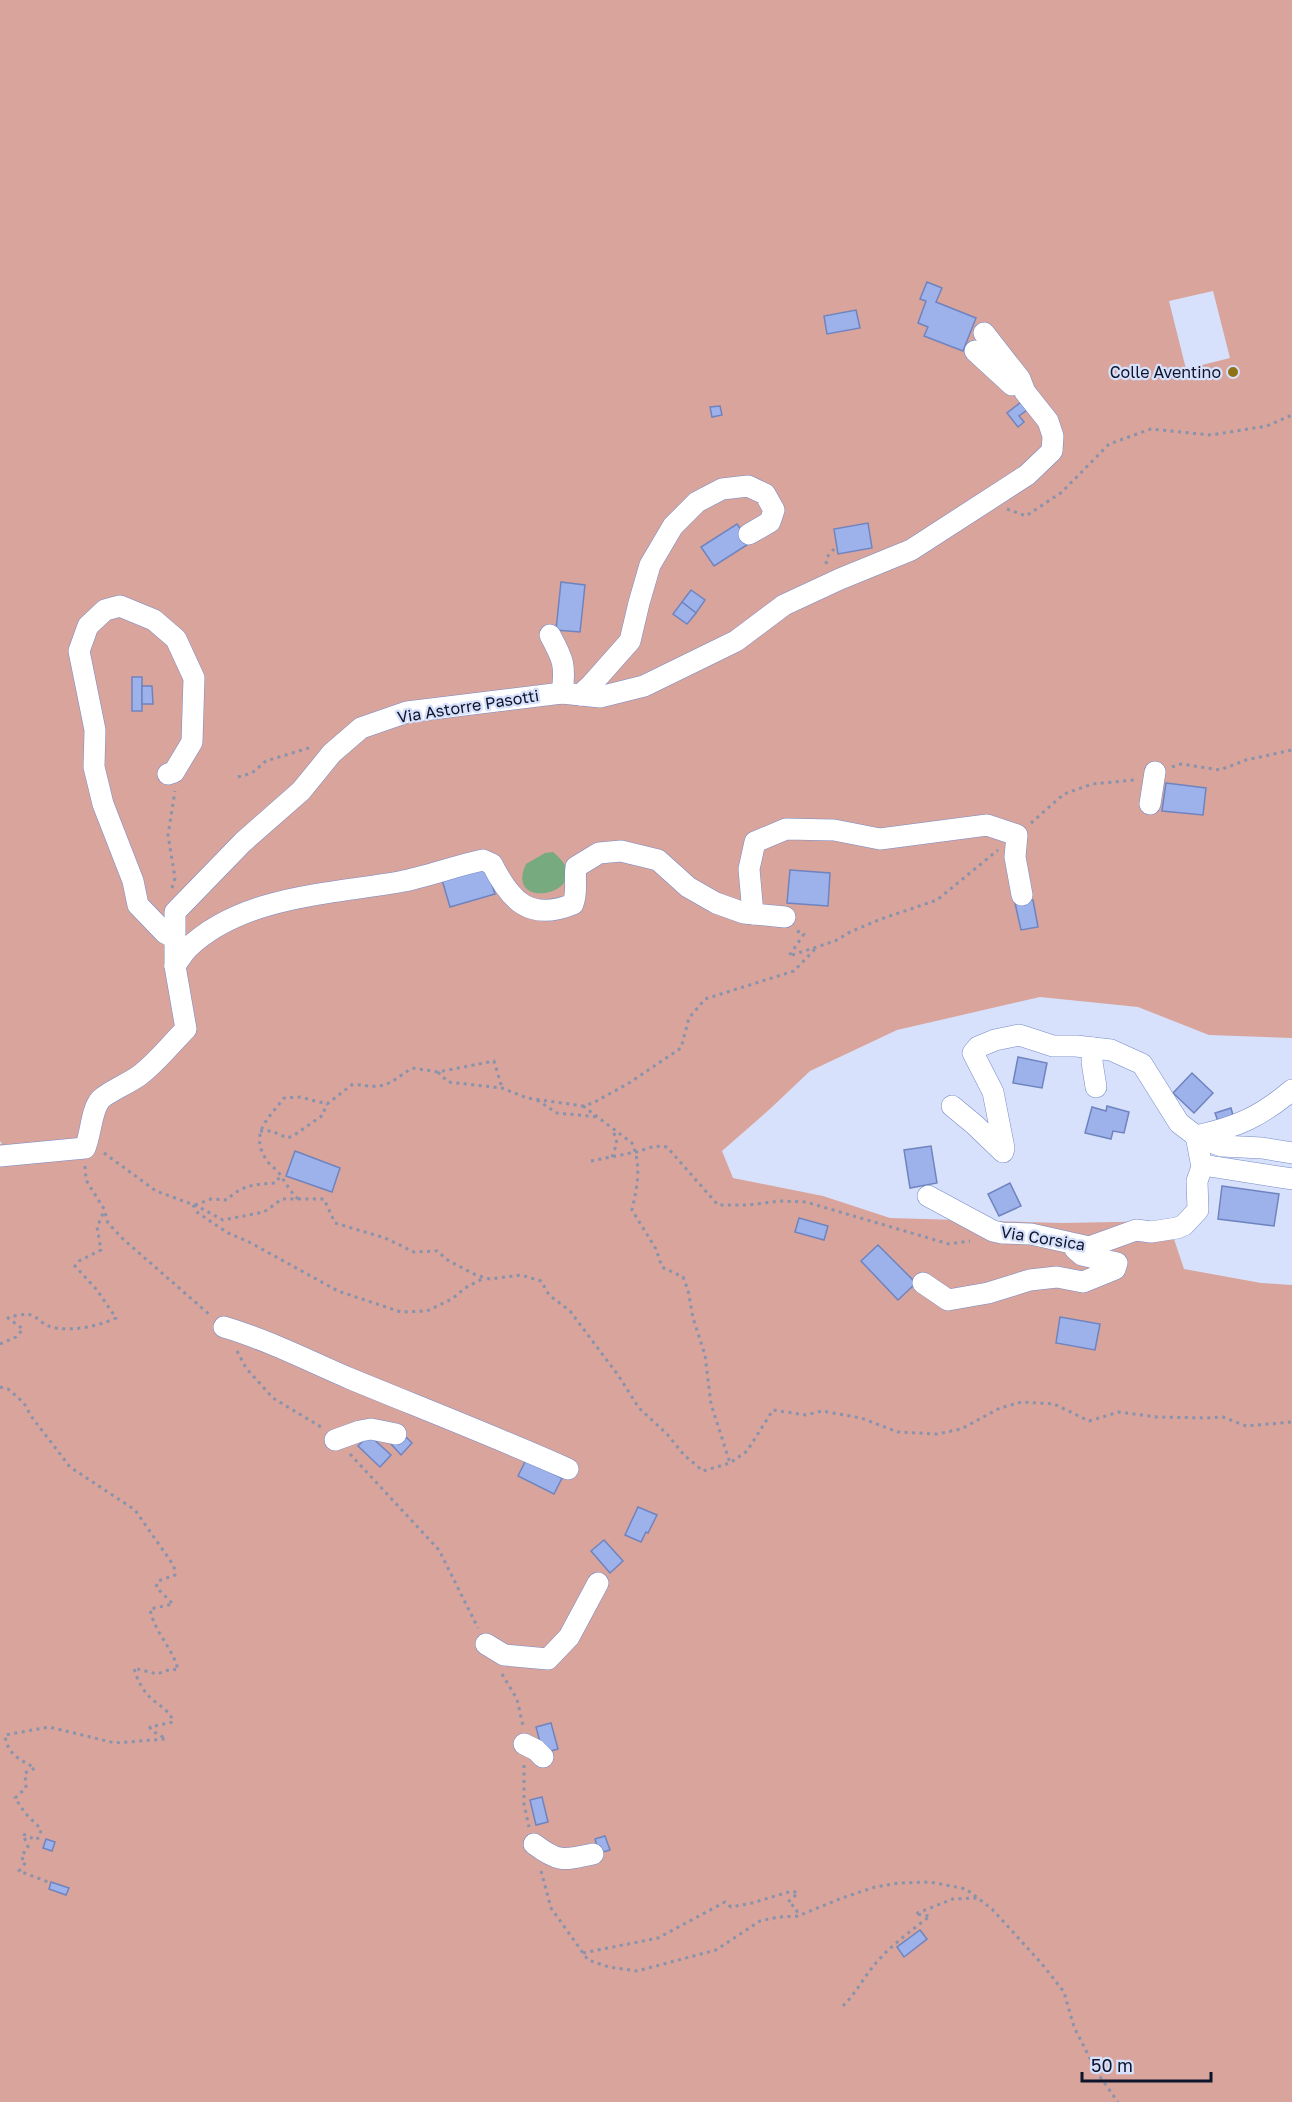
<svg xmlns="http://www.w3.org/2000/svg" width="1292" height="2102" viewBox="0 0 1292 2102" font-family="'Golos Text',sans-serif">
<rect width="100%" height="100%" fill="#d7e1fb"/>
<!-- green -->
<path fill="#d8a49c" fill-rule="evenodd" d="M0,0h1292v1038l-83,-3 -71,-28 -98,-10 -143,33 -87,41 -39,37 -49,43 11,27 90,18 67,22 172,5 106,-2 16,48 77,14 31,2v817h-1292v-958h2l-2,-3zM1213,291l17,67 -44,11 -17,-68z"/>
<!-- water -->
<path fill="#77ab7f" d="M553,852c50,40 -51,63 -27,12l19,-11z"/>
<!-- building -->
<g fill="#9db2eb" stroke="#6f84bf" stroke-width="1.5">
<polygon points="927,282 942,288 936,302 976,318 963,351 924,336 928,327 918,323 926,301 920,299"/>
<polygon points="856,310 860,328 827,334 824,316"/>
<polygon points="1021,402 1027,410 1019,416 1024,422 1018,427 1007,413"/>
<polygon points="720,406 722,415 712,417 710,407"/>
<polygon points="868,523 872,548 838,554 834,529"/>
<polygon points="737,524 750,543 714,566 701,547"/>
<polygon points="561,582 585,585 580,632 556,630"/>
<polygon points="691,590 705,600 696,613 682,602"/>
<polygon points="682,602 696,613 687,624 673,614"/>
<rect x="132" y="677" width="10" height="34"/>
<polygon points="142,686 152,686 153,704 142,704"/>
<polygon points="1166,783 1206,788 1203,815 1162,811"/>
<polygon points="486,866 495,894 450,907 442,880"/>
<polygon points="790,870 830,873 828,906 787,903"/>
<polygon points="1033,900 1038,927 1021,930 1015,903"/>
<polygon points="1018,1057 1047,1063 1042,1088 1013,1083"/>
<polygon points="1192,1073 1213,1093 1194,1113 1173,1093"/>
<polygon points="1107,1106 1129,1112 1124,1133 1113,1131 1111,1139 1085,1133 1092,1107 1106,1111"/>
<polygon points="1231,1108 1234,1119 1219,1124 1215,1113"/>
<polygon points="931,1146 937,1183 910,1188 904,1150"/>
<polygon points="295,1151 340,1168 332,1192 286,1176"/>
<polygon points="1010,1183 1021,1206 999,1216 988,1194"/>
<polygon points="1222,1186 1279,1194 1274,1226 1218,1219"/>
<polygon points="799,1218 828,1226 824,1240 795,1232"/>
<polygon points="878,1245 916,1283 898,1300 861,1261"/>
<polygon points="1060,1317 1100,1324 1095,1350 1056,1343"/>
<polygon points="402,1433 412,1443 401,1455 391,1444"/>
<polygon points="369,1435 391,1455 380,1467 358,1446"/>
<polygon points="526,1460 562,1478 554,1494 518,1476"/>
<polygon points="638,1507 657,1515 648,1533 646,1532 641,1542 625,1535"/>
<polygon points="604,1540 623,1561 610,1573 591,1551"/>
<polygon points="551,1723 558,1749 543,1753 536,1727"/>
<polygon points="542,1797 548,1822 536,1825 530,1800"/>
<polygon points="605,1836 610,1850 599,1853 595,1839"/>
<polygon points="46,1839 55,1842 52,1851 43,1848"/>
<polygon points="51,1882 69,1888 66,1895 49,1889"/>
<polygon points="920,1930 927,1939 904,1957 897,1947"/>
</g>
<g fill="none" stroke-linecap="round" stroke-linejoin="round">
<defs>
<g id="minor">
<polyline points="975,351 1012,385"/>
<path d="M550,635c13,24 16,30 12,58"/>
<polyline points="580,695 591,685 630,641 639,603 650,565 673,526 697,502 722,489 748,486 765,494 774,510 770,522 749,534"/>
<polyline points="168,774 174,772 192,742 194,678 176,639 154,620 120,606 105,610 88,626 79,651 95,730 94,767 103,804 133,881 138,905 165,933 175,938"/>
<polyline points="1150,804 1155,772"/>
<polyline points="753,914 749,869 755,842 786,829 834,830 880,839 987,825 1017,835 1015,857 1022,895"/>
<path d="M175,966c4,-6 8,-13 13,-18 54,-52 142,-54 211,-66 28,-5 55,-16 84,-22l9,4c18,36 37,58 81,40 5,-14 1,-22 3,-37l23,-14 22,-2 37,9 30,27 28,16 28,10 41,4"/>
<polyline points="1093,1048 1092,1062 1096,1087"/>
<path d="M952,1106l23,19 28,27 1,-4 -11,-56 -20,-39 5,-6 17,-7 24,-5 34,11h23l35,4 31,14 37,59 17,13c41,-9 64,-19 96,-46"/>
<polyline points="1197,1137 1222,1146 1262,1148 1292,1153"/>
<path d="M0,1156l85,-8c6,-13 6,-37 15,-48 7,-8 30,-17 40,-25 17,-13 30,-30 46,-46l-11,-63v-54l68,-70 58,-51 31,-38 29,-25 46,-16 155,-19 38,4 44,-11 92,-45 48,-36 56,-26 71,-29 116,-75 25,-24 1,-15 -5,-15 -23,-29 -5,-13 -36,-46"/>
<polyline points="1209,1166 1292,1179"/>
<polyline points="928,1196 993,1231 1002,1233 1031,1234 1089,1247 1136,1230 1151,1232 1177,1228 1184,1225 1198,1210 1197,1181 1202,1167 1196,1136"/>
<polyline points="923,1283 948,1300 988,1293 1030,1280 1057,1277 1083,1282 1115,1269 1117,1263 1082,1255 1075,1249"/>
<path d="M224,1327c44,13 85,34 127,52 73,30 145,58 217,90"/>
<polyline points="335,1440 360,1431 371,1429 396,1434"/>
<polyline points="486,1644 504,1655 548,1659 569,1637 598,1583"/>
<polyline points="524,1744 536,1750 543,1757"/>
<path d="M534,1844c25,19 30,16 59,10"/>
</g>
</defs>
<!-- minor casing -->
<use href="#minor" stroke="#768bc7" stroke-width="22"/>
<!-- path -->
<g stroke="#8a93ac" stroke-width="3" stroke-dasharray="3 4.5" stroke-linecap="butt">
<polyline points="1007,509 1026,516 1062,492 1109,444 1151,429 1211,435 1267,426 1292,415"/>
<polyline points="826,564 827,557 834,549"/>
<polyline points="1172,767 1181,764 1220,770 1246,760 1292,750"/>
<polyline points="238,777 252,773 266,761 312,747"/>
<polyline points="1031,823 1064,794 1092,784 1134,780"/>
<polyline points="172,888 175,878 168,835 175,791"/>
<polyline points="797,931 804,934 789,956 835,941 850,932 881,919 937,900 998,850"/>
<polyline points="438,1072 448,1082 502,1088 527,1098 583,1106 593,1103 629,1083 681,1048 689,1018 705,999 794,971 816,948"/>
<polyline points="537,1100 557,1113 598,1117"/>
<path d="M583,1106l49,37c10,23 5,44 0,67l24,39 6,18 21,10 5,13 5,28 12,37 6,49 19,59"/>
<polyline points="260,1131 272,1131 287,1138 293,1136 323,1115 326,1104"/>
<polyline points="104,1153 156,1191 197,1206 223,1220 264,1212 282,1199 324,1199 335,1223 385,1238 414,1252 437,1251 449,1261 476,1275 490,1279 521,1275 541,1281 549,1295 570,1311 618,1375 639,1408 667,1434 684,1455 703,1471 730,1463 747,1451 773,1410 806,1415 822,1411 861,1418 898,1432 937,1434 961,1429 1000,1408 1022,1402 1054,1404 1089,1421 1119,1412 1157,1417 1207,1418 1223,1417 1246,1426 1292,1422"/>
<polyline points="612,1157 617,1143 613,1130"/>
<polyline points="591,1161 636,1152 655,1146 667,1147 718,1205 748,1205 780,1201 806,1202 949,1244 970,1241"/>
<polyline points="85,1166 86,1180 104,1209 108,1223 123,1239 210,1315"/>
<path d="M298,1199c-8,-8 -13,-17 -19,-26 -4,-5 -10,-8 -13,-14 -17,-26 3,-41 18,-61l16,-1 27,7 26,-20c33,5 32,2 59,-16l26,4 56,-11 8,27"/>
<polyline points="193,1205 198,1213 228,1233 249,1242 338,1291 401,1312 427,1311 452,1299 465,1288 484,1278"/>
<path d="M195,1205l16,-6 16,1c14,-15 29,-16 49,-17l4,-7"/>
<path d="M0,1344l16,-7 7,-8 -15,-11c33,-11 25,6 48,10 19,3 43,-2 60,-10l-19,-28 -22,-24 4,-5 22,-11 -4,-23 7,-16"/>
<polyline points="237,1351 246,1368 273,1398 321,1427"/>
<path d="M0,1387l8,2 16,14 7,13 39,51 65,43 39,56 1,9 -17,6 -2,6 17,17 -23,5c4,23 23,39 28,61l-7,-1 -14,5 -23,-6c2,9 7,19 13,26 8,10 24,16 26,28l-23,5 1,3 15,9 -51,4 -66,-16 -44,8c2,19 14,24 30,33l-10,5 1,15 -11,10 10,15 16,16 -1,7 -4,4 -13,-6 5,13 -7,10 5,5 -7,9 32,12"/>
<polyline points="350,1454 439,1550 478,1628"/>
<polyline points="502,1674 517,1699 523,1726"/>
<polyline points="524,1765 524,1804 529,1827"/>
<polyline points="541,1871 551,1908 588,1960 609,1967 637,1971 716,1950 760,1921 778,1917 798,1916 842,1898 875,1887 899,1883 930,1882 966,1889 992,1909 1042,1964 1064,1992 1074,2027 1098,2074 1118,2102"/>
<polyline points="583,1953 658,1938 725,1902 731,1907 752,1903 792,1891 798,1893 788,1902 796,1908 798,1916"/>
<path d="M843,2006c13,-13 21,-29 32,-42 16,-19 36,-33 55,-48l-15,-2 38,-15 24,-1"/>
</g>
<!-- minor -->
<use href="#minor" stroke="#fff" stroke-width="21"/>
</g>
<!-- markers -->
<circle fill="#8f7116" stroke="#d7e1fb" stroke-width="2" cx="1233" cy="372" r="6"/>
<g text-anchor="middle" stroke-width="4.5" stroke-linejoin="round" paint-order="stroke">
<!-- poi labels -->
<g font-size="16" fill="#0d142b" stroke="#d7e1fb" text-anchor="end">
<text x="1221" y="378">Colle Aventino</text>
</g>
<!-- street labels -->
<g font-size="16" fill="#0d142b" stroke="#d7e1fb">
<text transform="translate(468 706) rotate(-9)" y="6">Via Astorre Pasotti</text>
<text transform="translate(1043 1238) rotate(9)" y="6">Via Corsica</text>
</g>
</g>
<!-- scale -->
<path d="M1082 2072v9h129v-9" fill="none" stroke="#0d142b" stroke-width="3"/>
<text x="1091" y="2072" font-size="18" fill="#0d142b" stroke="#d7e1fb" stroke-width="4.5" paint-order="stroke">50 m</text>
</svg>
